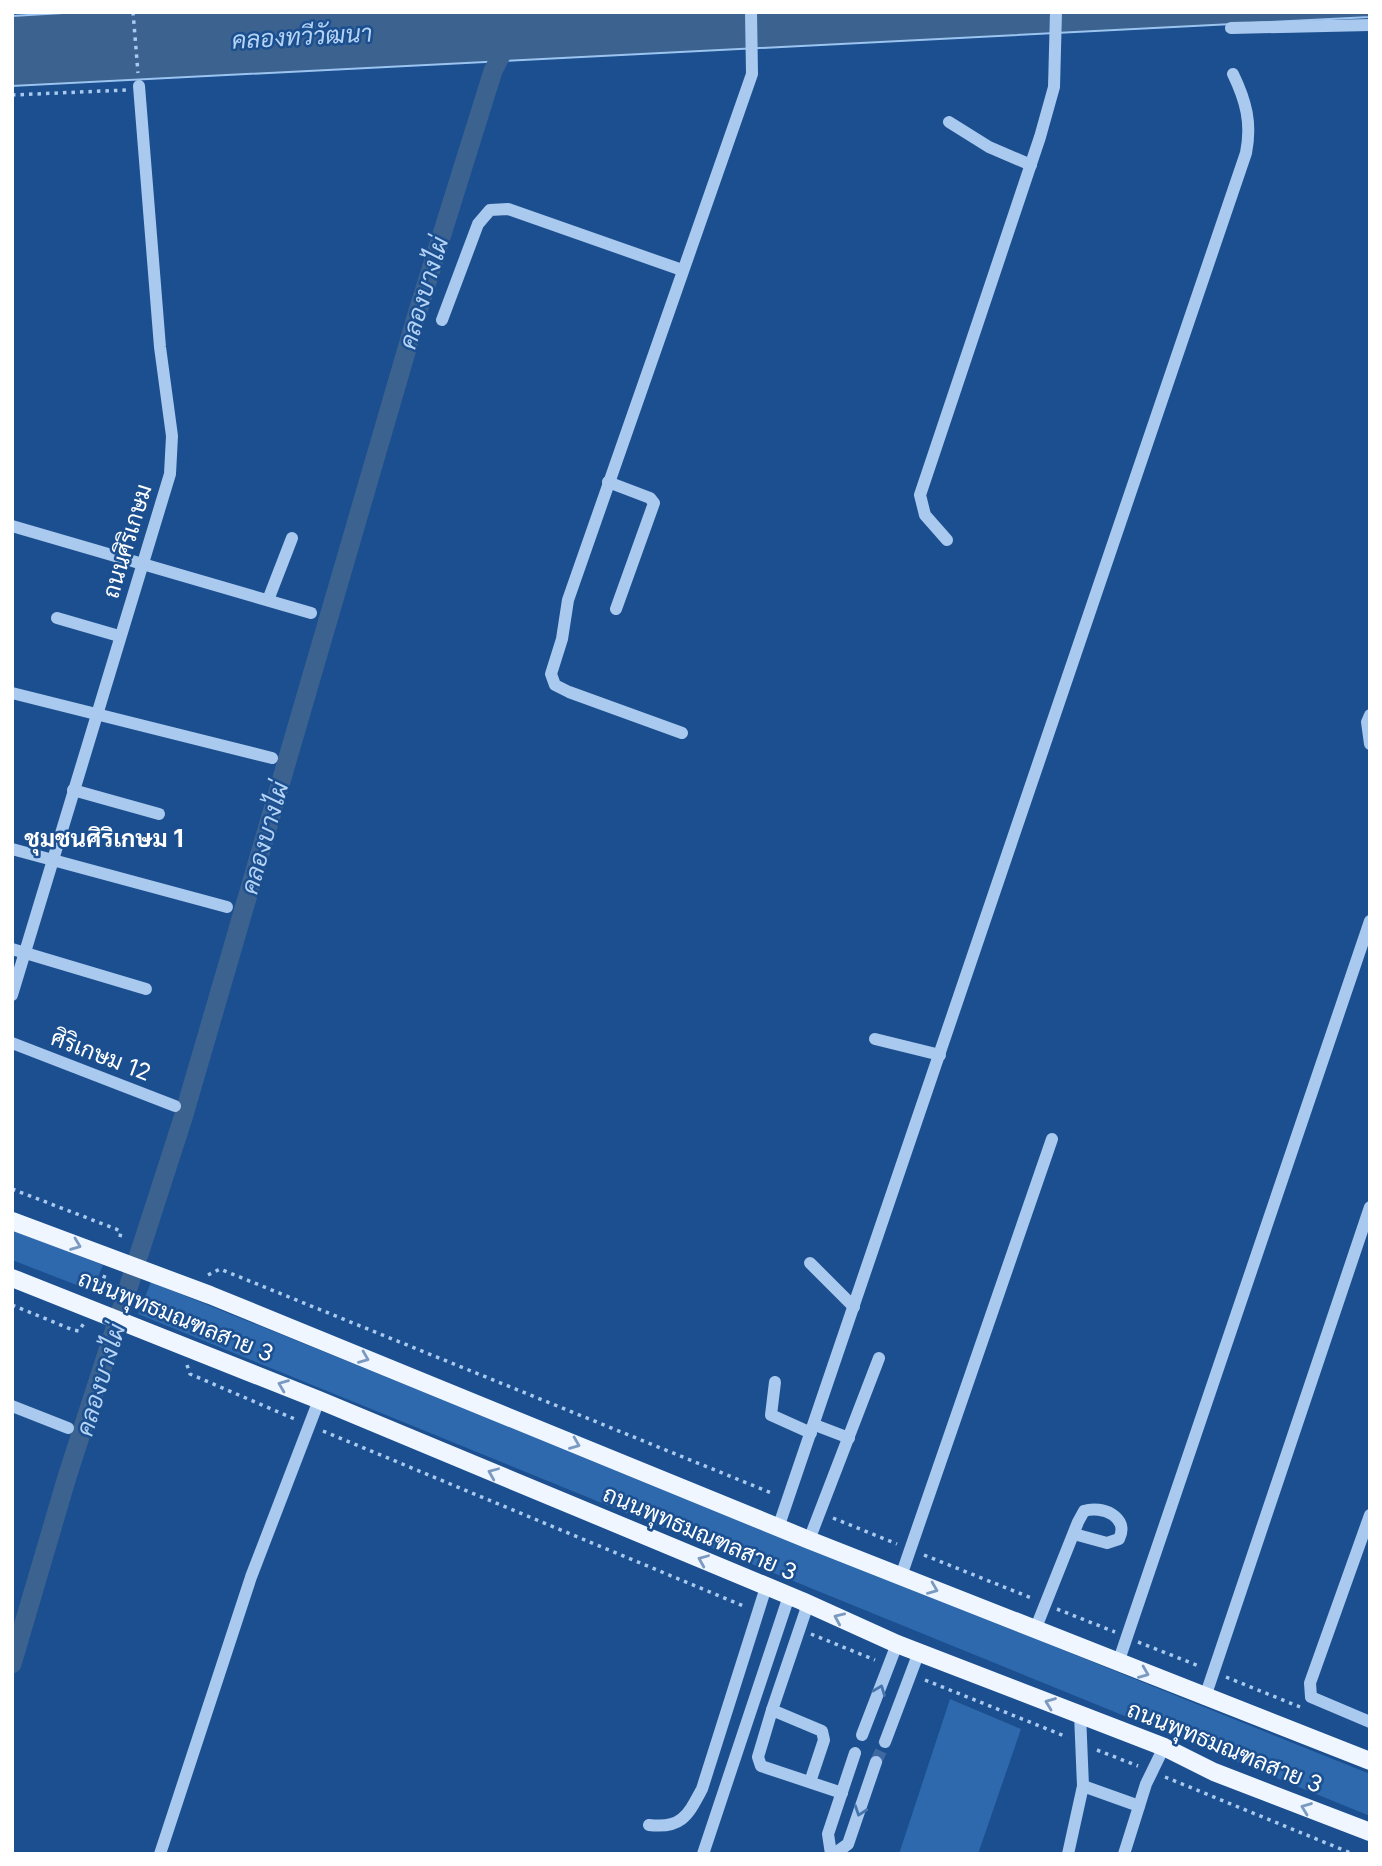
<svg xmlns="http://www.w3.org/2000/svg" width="1382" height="1866" viewBox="0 0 1382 1866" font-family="Inter,Sarabun,sans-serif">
<rect width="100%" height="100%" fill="#1b4f8f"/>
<!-- grass -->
<g fill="#2e69ad">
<polygon points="12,1230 103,1265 92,1291 12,1260"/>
<polygon points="151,1282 1370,1774 1370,1816 138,1314"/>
<polygon points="950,1699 1021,1729 978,1854 899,1854"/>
</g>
<!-- water -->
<polygon fill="#3c6290" stroke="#9cc4f0" stroke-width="2" points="80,12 1370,12 1370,17 12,86 12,16"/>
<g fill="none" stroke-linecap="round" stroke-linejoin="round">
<!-- canal -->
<polyline stroke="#3c6290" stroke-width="19" points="12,1664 67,1477 183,1118 418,311 493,71 516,26 520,12"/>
<!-- minor-tunnel -->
<polyline stroke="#3d69a0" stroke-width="12" stroke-dasharray="12 6" stroke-linecap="butt" points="876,1762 885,1742"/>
<!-- path -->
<g stroke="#a9c9ee" stroke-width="3.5" stroke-dasharray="3.5 5" stroke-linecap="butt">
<polyline points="133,12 138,73"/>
<polyline points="12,95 126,90"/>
<polyline points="12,1189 116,1229 121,1232 119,1242"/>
<polyline points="208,1275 220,1269 774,1494"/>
<polyline points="97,1294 105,1275"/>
<polyline points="12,1305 73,1330 79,1331 84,1323"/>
<polyline points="187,1365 190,1374 297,1420"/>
<polyline points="323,1431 746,1607"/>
<polyline points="833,1518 897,1544"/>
<polyline points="924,1555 1034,1599"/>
<polyline points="1057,1609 1115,1632"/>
<polyline points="811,1634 875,1660"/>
<polyline points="1138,1642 1199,1666"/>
<polyline points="1226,1677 1300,1707"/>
<polyline points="925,1680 1067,1737"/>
<polyline points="1097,1750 1138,1766"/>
<polyline points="1165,1777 1353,1854"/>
</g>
<!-- minor -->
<g stroke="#a9c9ee" stroke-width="12">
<polyline points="1231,28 1370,25"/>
<polyline points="949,122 989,147 1031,165"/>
<polyline points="442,320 478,224 490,210 508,209 682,270"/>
<polyline points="608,482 650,498 654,503 616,609"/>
<polyline points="12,526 311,613"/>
<polyline points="947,540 925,515 920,495 1040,137 1054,87 1056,12"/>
<polyline points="268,600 292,538"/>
<polyline points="57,618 119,636"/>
<polyline points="12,693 272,758"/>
<polyline points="1370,715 1367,722 1370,744"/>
<polyline points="682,733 569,692 555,685 551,674 562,639 568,600 752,74 751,12"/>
<polyline points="73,790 159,814"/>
<polyline points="12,849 227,907"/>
<polyline points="12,949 146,989"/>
<polyline points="12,995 170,474 172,436 160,347 139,86"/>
<polyline points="875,1039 940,1055"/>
<polyline points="12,1043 175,1106"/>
<polyline points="810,1263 854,1307"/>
<polyline points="775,1382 771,1415 811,1433"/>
<polyline points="12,1406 68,1428"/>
<polyline points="815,1425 849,1438"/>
<polyline points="1370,1515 1310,1683 1311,1697 1370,1722"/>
<path d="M778,1528l468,-1375c6,-30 0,-52 -13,-79"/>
<polyline points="809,1540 879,1358"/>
<polyline points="901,1576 1052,1139"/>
<path d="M1035,1630l43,-108 6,-11c18,-6 46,6 35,28l-12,4 -33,-9"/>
<polyline points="1118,1663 1370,921"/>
<polyline points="1205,1697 1370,1207"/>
<polyline points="772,1710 808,1604"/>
<polyline points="862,1735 897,1644"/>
<polyline points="885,1742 919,1652"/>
<polyline points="810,1782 824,1740 822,1731 772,1710 758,1757 761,1766 842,1793"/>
<polyline points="1083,1786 1139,1806"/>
<path d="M649,1825c33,4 39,-10 53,-36l64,-202"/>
<polyline points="160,1854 251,1577 319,1400"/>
<polyline points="703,1854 789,1596"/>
<polyline points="831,1854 828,1834 855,1753"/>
<polyline points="834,1854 848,1844 876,1762"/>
<polyline points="1068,1854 1083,1786 1080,1714"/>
<polyline points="1124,1854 1146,1784 1164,1747"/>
</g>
<!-- major -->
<g stroke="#f0f6ff" stroke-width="18">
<polyline points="12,1221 210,1295 809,1540 1370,1761"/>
<polyline points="12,1278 319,1400 802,1601 897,1644 1164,1747 1214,1772 1370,1832"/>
</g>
</g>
<!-- one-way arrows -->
<defs><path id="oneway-chevron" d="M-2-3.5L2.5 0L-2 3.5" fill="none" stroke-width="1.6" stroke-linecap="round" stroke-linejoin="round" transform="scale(1.75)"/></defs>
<g stroke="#7b9ac1">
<use href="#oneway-chevron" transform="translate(76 1245) rotate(21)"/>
<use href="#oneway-chevron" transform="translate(364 1358) rotate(22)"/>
<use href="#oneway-chevron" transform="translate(283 1385) rotate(-158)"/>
<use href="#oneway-chevron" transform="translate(575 1444) rotate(22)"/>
<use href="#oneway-chevron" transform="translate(493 1473) rotate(-157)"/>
<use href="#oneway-chevron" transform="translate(703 1560) rotate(-157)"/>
<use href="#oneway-chevron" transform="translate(933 1589) rotate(22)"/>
<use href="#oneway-chevron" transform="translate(839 1618) rotate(-156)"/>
<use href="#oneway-chevron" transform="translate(1144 1673) rotate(22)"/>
<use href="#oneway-chevron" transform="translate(1050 1703) rotate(-159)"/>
<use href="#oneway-chevron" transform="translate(1306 1808) rotate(-159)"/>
</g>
<g stroke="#4674ac">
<use href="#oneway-chevron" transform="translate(880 1690) rotate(-69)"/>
<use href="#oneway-chevron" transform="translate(860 1811) rotate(109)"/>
</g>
<g text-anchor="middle" stroke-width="5" stroke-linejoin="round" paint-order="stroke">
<!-- street labels -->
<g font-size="23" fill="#fff" stroke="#1b4f8f">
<text transform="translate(127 541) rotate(-73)" y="8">ถนนศิริเกษม</text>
<text transform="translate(101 1055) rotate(21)" y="8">ศิริเกษม 12</text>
<text transform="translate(176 1316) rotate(22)" y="8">ถนนพุทธมณฑลสาย 3</text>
<text transform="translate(700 1533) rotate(23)" y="8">ถนนพุทธมณฑลสาย 3</text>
<text transform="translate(1225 1747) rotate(22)" y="8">ถนนพุทธมณฑลสาย 3</text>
</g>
<!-- water labels -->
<g font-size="24" font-style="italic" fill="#b5d3f5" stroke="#1b4f8f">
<text transform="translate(302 37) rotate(-3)" y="8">คลองทวีวัฒนา</text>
<text transform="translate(424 293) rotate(-73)" y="8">คลองบางไผ่</text>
<text transform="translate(265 838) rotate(-74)" y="8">คลองบางไผ่</text>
<text transform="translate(101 1380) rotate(-73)" y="8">คลองบางไผ่</text>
</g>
<!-- neighbourhood labels -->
<g font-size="24" font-weight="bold" fill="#fff" stroke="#1b4f8f">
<text x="104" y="847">ชุมชนศิริเกษม 1</text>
</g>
</g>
<!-- border -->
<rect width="1382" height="1866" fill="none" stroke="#ffffff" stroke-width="28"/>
</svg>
